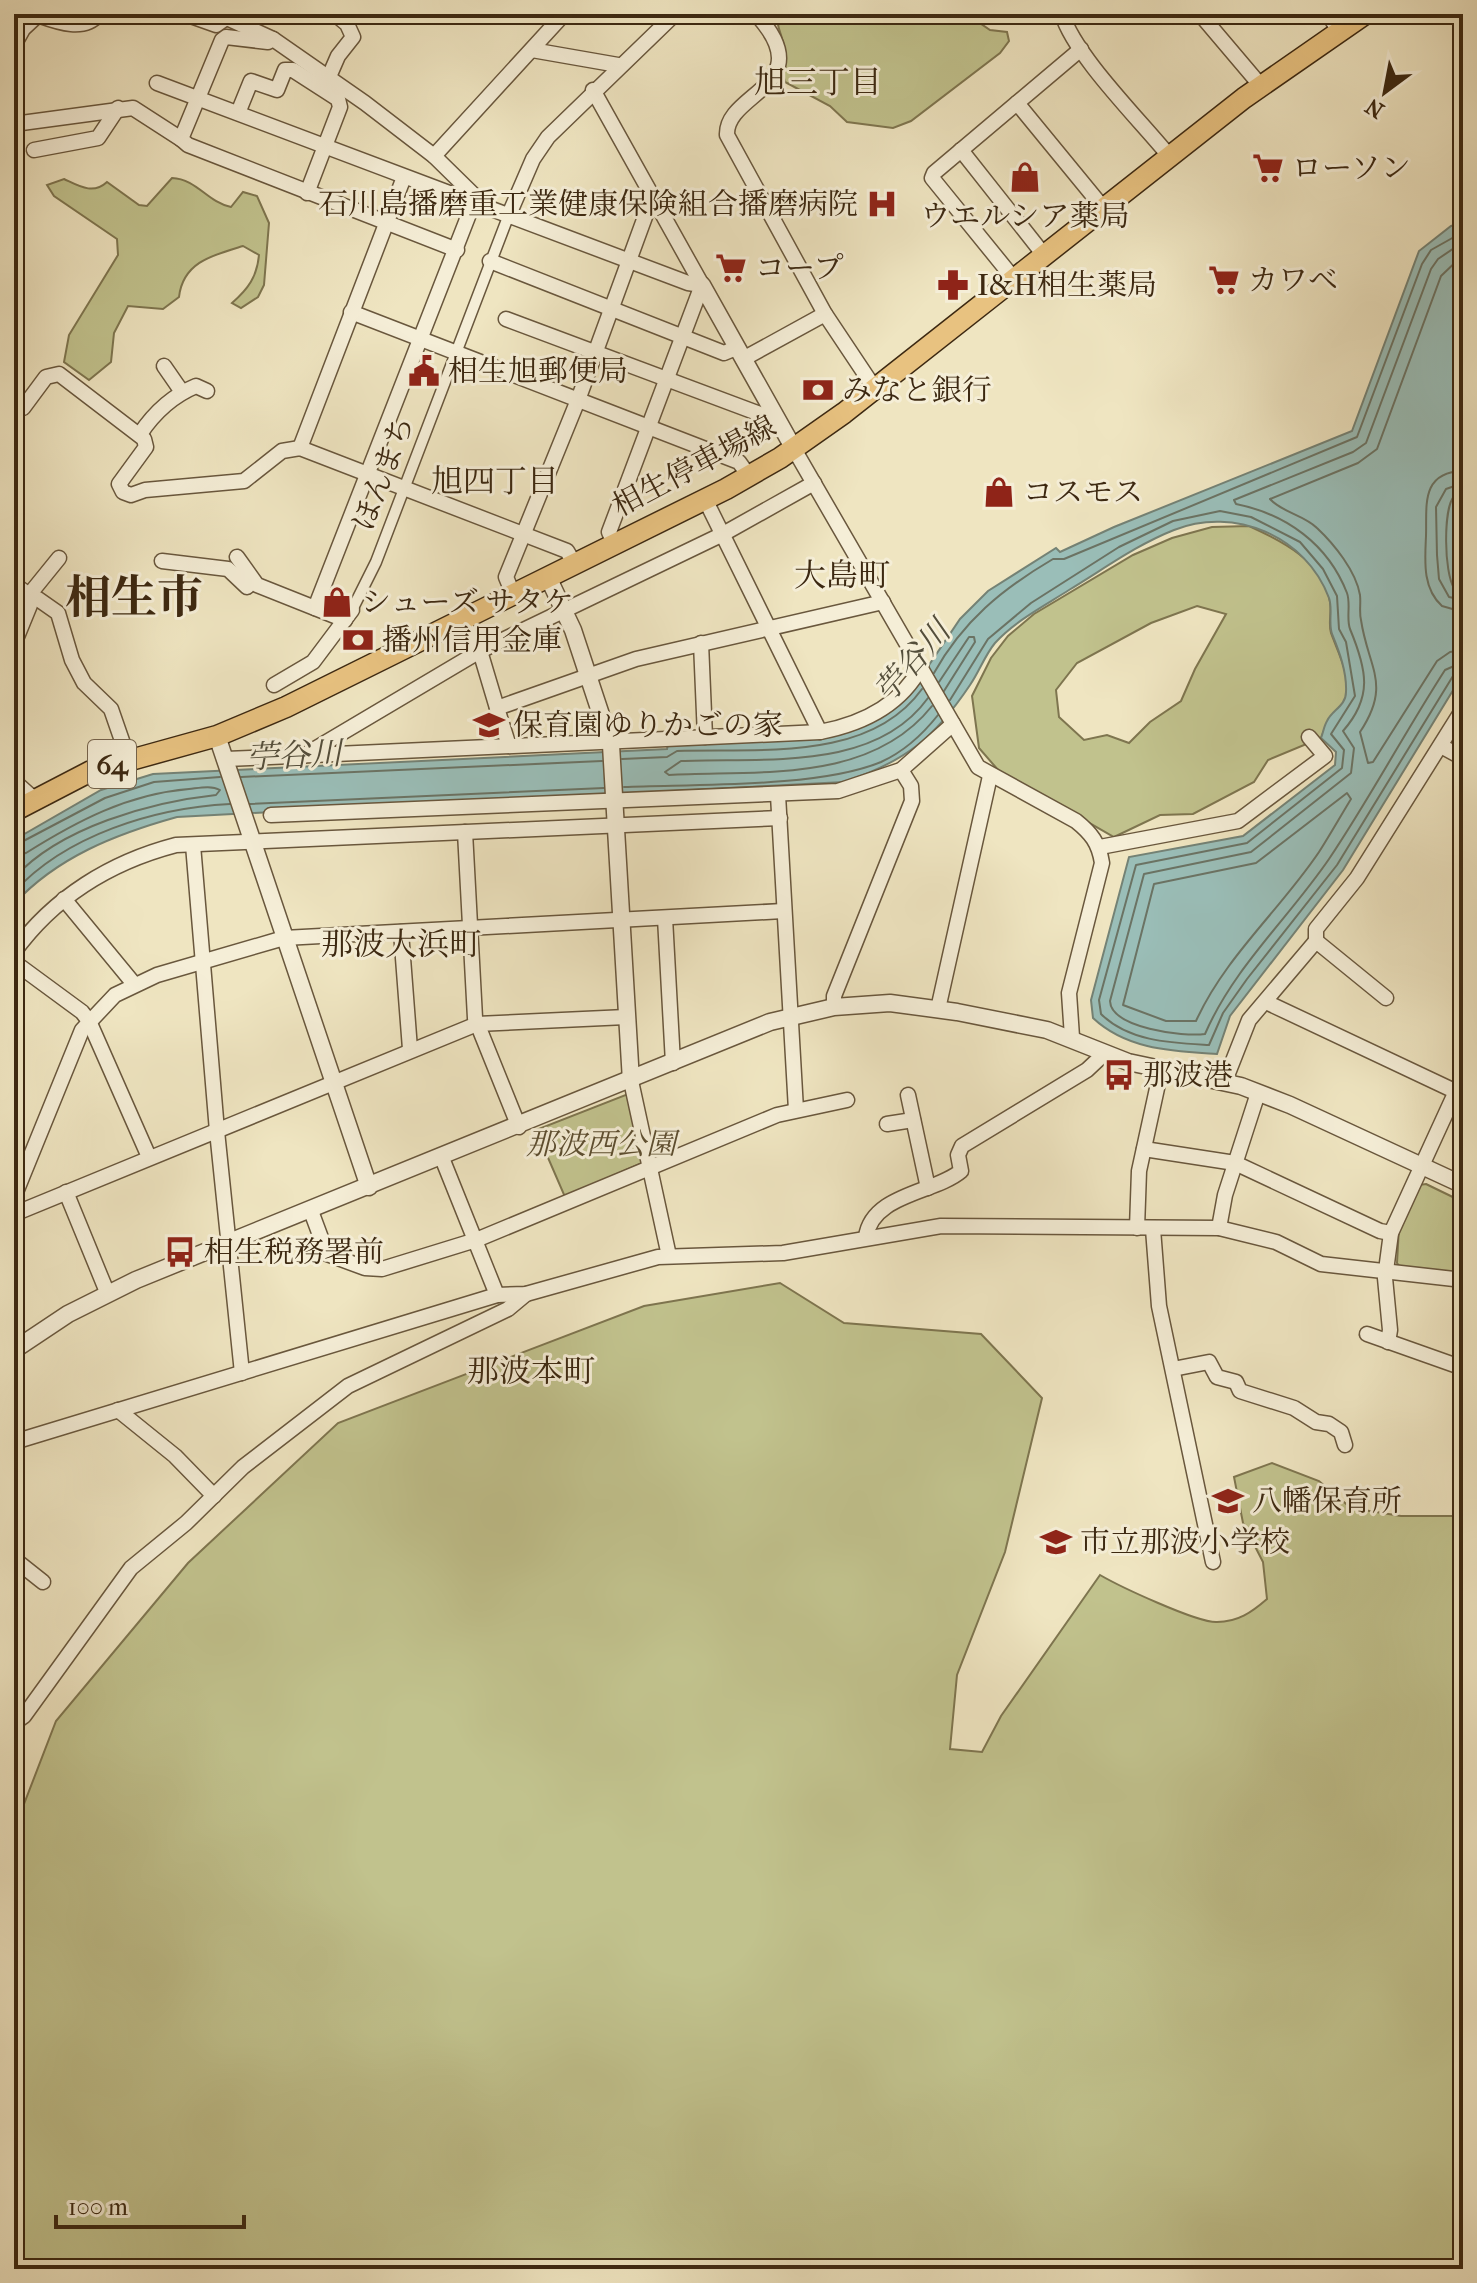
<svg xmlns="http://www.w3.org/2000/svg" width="1477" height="2283" viewBox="0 0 1477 2283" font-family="'IM FELL French Canon','Noto Serif JP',serif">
<rect width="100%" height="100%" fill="#efe5c1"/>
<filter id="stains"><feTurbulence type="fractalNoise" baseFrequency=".0025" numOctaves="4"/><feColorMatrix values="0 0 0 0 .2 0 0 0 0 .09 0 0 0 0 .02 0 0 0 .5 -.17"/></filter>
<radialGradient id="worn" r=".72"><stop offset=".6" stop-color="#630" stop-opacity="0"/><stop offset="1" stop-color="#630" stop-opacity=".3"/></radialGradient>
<!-- green -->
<g fill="#c1c28d" stroke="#7e754f" stroke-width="2" fill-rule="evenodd">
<path d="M777,14h202l-2,7 13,9 17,2 2,9 -9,12 -89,68 -18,7 -46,-6 -17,-16 -45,-24c-4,-13 0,-21 -1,-34 -1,-12 -8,-21 -7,-34z"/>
<path d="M172,178c25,1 35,24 59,29l12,-15 14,4 12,27 -5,62 -6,12 -17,11 -9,-5c16,-14 25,-26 27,-48l-16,-9c-30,9 -60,16 -64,51l-16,12 -35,-3 -14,27 -3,29 -22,18 -25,-18 5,-27 49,-80 -1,-16 -63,-43 -7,-11 17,-6c15,7 29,16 43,3l32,23 8,1z"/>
<polygon points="1463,500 1463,591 1457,575 1454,508"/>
<path d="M1249,526c33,15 74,35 81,76 2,10 -2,21 1,31 6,17 21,45 15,64 -5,16 -18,19 -25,41l-53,22 -14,22 -61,32 -33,1 -46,22 -115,-66 -20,-23 -7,-52 19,-38 17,-22 26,-22 99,-59 39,-17 40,-11zM1197,606l29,8 -31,55 -14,32 -31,21 -21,21 -22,-8 -23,5 -25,-23 -3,-27 21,-27 74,-40z"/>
<polygon points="628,1094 642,1163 565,1197 536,1130"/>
<polygon points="1426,1184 1463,1202 1463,1274 1401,1268 1397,1263 1399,1227 1419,1185"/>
<path d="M780,1283l64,40 137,11 61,64 -37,154 -48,123 -7,74 32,3 19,-36 99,-141c19,11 97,48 117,47 21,0 35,-10 50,-23l-4,-37 -20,-39 -9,-46 38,-14 47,18 32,27 50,8h62v753h-1449v-439l42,-109 132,-158 150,-140 306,-117z"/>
</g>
<!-- water -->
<path fill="#9abeb8" stroke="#748275" stroke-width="2" d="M1463,223v277l-9,9 3,66 6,16v83l-120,196 -113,146 -13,38c-44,-3 -90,-4 -124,-36l-2,-18 38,-143 114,-21 92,-71 1,-13 -15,-14c2,-5 3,-12 6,-17 5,-11 19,-15 19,-29 1,-20 -7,-41 -14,-58 -4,-11 1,-25 -3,-36 -23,-62 -95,-92 -155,-68 -38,15 -70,39 -105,60 -25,16 -54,31 -74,53 -10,12 -16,29 -25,42 -36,54 -66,77 -126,97l-667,35c-61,17 -120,40 -163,87v-64l87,-50 52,-16 514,-25 1,-5 166,-9 93,-67 33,-49 28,-28 68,-43 4,4 54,-25 238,-96 67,-180 32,-25z"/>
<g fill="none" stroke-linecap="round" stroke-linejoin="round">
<!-- shore -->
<g stroke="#6b7364" stroke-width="2">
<path d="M1463,242l-25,17 -7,10 -65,174 -13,9 -119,48 2,4c50,10 92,40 111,89 4,11 -1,25 3,36 17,41 23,68 -7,102l11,17 -3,25 -100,79 -107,22 -34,127c1,27 73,36 95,33 29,-67 83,-115 124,-175 41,-61 76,-127 116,-189l18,-8"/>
<path d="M1463,255l-22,21 -64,173 -19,14 -88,36c11,13 34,16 47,29 17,16 39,43 43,67 1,9 -1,17 1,25 7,48 31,64 -1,112l8,31 5,-1 64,-101 13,-9 13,-2"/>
<path d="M1463,471c-43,1 -36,36 -37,65 -1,24 -4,52 16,70l21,6"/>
<polyline points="1463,483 1446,489 1436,507 1437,555 1439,579 1449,597 1463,600"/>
<path d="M1463,493l-9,3c-11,14 -10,76 0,92l9,2"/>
<path d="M934,673c29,-52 68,-84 119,-114h11l293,-122 65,-173 9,-14 32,-18"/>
<polyline points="939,682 969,637 974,637 975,642 944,691"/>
<path d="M928,698c-54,75 -167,59 -247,63l-16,11 4,3c90,-5 201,9 263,-69"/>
<path d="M950,700l38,-61 43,-36 88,-56 54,-26 47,-10 31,6 49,25 23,27 14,27 2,33 7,13 9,54 -24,38 13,16 -2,18 -95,75 -111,22 -37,135 2,14c28,28 72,29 108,31l14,-32 24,-34 90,-114 116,-189 10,-4"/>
<path d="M622,759l45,-2 10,-6c80,-3 192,12 245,-62"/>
<polyline points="241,777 602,761"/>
<path d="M624,787c70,-3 194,1 257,-25 22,-10 42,-28 57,-47"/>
<path d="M1347,793l4,6c-11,18 -21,36 -32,53 -39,58 -94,105 -123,169h-30l-43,-16 31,-121 102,-21z"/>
<polyline points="250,804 604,788"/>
<polyline points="14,846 105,798 154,782 220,777"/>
<path d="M14,856l12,-3c51,-32 102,-59 163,-64 10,-1 22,-4 31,1l-4,5c-65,7 -156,32 -202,83"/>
<path d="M14,892c52,-57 140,-84 216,-88"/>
</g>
<defs>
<polyline id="pedestrian" points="352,610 376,562 508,217"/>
<g id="minor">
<path d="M35,14c20,7 48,19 64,0"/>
<polyline points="185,14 216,25 226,18"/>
<polyline points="218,14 273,39 365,103 434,156 484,205"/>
<path d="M756,14c66,72 -31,78 -29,121l98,179 50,75"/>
<path d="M1062,14c13,42 78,106 108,143"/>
<polyline points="1200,14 1261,86"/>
<polyline points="1328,14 1339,31"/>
<polyline points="273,39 268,42 226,37 222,40 181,139 188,145 457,250"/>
<polyline points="14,45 23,29 38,15"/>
<polyline points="532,50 618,65"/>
<polyline points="328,79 338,56 353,37 347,24 335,14"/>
<polyline points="157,83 688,283 702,285"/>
<polyline points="593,90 702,285 609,532 614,543"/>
<polyline points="1017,103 1104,209"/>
<polyline points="238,113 251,81 277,90 285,70 293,70 338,99 340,107 307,193"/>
<polyline points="14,124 133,108 181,139"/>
<polyline points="34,150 98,138 118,108"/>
<polyline points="961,150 1044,255"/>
<polyline points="434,156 564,14"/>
<polyline points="508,217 533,159 548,137 675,14"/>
<polyline points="490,261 724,353 736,348"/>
<polyline points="1014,279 932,178 934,173 1081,49"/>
<polyline points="351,312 739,462 749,476"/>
<polyline points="506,319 768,417 775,415"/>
<polyline points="743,359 825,314"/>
<polyline points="164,366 182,392"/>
<polyline points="14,409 23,408 46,377 59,374 144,439 146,447 119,484 123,492 131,495 145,490 244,481 282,451 300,448 567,551 574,563"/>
<path d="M140,434c14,-21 32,-38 56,-48l11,5"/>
<polyline points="300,448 404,177"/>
<path d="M794,449l184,318 98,54c15,12 23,22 26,42l-33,130 3,44"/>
<polyline points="705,499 820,732"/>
<polyline points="237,557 257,585 345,620"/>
<polyline points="162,561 228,569 247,587"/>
<polyline points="14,584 29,595"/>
<polyline points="513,594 506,577 578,400 653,195"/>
<polyline points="30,600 38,599 58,613 72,660 84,683 111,709 128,758"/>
<polyline points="315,608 473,204"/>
<polyline points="462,620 480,651 497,708 636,659 883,602"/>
<polyline points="701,643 705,737"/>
<polyline points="14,644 30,605 29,595 59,558"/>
<polyline points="274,685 313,662 352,610"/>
<polyline points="497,708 509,746"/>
<polyline points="1441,746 1463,758"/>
<polyline points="14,753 14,769"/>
<polyline points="303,756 480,651 723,534 814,483"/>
<path d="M226,759l594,-27c42,-8 80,-26 101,-65"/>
<polyline points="14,781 34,799"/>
<polyline points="778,795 796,1110"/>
<polyline points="271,815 838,791 901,770 953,724"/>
<polyline points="465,832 475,1018 519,1127"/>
<polyline points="193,845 217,1131 242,1373"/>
<polyline points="1100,847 1238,821 1325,756 1309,737"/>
<polyline points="64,899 134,984"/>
<polyline points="665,918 673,1063"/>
<polyline points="401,932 410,1049"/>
<polyline points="1316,941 1316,929 1357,878 1463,709"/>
<path d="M14,952c40,-55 97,-90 162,-107l604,-27"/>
<polyline points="14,962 82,1012 89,1021 149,1157"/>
<polyline points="1266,1002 1461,1094"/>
<polyline points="834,1007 834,996 912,801 911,786 901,770"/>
<polyline points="938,1009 990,776"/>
<polyline points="631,1081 669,1256"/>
<polyline points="1225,1081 1249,1020 1316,941 1386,998"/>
<polyline points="908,1095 928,1188"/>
<polyline points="887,1124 913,1120"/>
<polyline points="1144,1149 1235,1163 1380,1231 1391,1233"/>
<polyline points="442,1158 497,1295"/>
<polyline points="66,1192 107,1292"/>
<polyline points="14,1197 82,1030 115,995 157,975 284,938 783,911"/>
<polyline points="311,1211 327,1254 365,1268 382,1269 476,1240 777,1115 847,1100"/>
<polyline points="14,1214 477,1024 626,1017"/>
<polyline points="1137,1228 1139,1171 1161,1070"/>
<polyline points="1219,1228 1225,1195 1258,1093"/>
<polyline points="1153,1229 1159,1306 1213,1562"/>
<path d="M866,1237c6,-43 69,-44 95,-66l-3,-16 4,-9 125,-76 17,-16"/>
<polyline points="1367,1334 1463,1368"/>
<polyline points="1388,1342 1390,1330 1385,1278 1391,1233 1463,1076"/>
<polyline points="1173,1369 1209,1362 1217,1377 1236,1382 1240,1391 1294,1408 1316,1422 1329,1424 1341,1432 1345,1445"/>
<polyline points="118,1410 175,1456 214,1496"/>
<polyline points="14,1442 497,1295 526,1294 658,1257 783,1253 941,1226 1219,1228 1276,1242 1321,1264 1463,1280"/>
<polyline points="14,1559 43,1582"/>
<polyline points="14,1723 24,1716 131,1568 186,1523 243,1467 348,1386 508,1309 526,1294"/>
</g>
<g id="tertiary">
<polyline points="702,285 794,449"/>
<polyline points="548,577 573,630 611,745 631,1081"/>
<polyline points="217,736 369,1187"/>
<polyline points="14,1350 68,1314 136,1280 770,1022 834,1007 890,1003 957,1012 1047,1030 1128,1062 1241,1086 1290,1105 1463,1185"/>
</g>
<polyline id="primary" points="14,811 91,771 217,736 286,707 726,489 780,458 844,413 1244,98 1365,14"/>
</defs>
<!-- pedestrian casing -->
<use href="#pedestrian" stroke="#69573d" stroke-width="13"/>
<!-- minor casing -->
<use href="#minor" stroke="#69573d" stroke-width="17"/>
<!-- tertiary casing -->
<use href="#tertiary" stroke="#69573d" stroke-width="19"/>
<!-- primary casing -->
<use href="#primary" stroke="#3c2811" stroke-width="23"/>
<!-- pedestrian -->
<use href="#pedestrian" stroke="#f5eed7" stroke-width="10"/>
<!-- minor -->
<use href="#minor" stroke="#f5eed7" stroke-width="14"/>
<!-- tertiary -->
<use href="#tertiary" stroke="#f5eed7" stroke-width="16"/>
<!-- primary -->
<use href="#primary" stroke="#e8c280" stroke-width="20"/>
</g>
<!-- icons -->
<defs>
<symbol id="supermarket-bare" viewBox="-9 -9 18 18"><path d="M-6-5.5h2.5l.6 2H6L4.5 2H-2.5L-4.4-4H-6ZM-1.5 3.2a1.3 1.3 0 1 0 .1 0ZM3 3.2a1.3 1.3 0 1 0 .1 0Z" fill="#8f2418" stroke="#f5eed7" stroke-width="2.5" paint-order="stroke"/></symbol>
<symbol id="shop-bare" viewBox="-9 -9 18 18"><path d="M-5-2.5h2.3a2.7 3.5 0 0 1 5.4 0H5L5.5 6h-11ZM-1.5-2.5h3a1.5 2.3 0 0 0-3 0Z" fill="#8f2418" stroke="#f5eed7" stroke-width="2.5" paint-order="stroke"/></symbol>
<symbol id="hospital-bare" viewBox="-9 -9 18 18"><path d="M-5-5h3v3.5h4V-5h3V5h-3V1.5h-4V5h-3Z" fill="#8f2418" stroke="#f5eed7" stroke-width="2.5" paint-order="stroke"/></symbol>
<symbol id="pharmacy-bare" viewBox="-9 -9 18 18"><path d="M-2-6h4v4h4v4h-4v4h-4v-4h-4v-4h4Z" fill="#8f2418" stroke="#f5eed7" stroke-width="2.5" paint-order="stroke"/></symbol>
<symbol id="civic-bare" viewBox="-9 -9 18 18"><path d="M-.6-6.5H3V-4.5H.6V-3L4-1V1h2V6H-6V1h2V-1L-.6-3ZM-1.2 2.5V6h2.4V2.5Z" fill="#8f2418" stroke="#f5eed7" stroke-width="2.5" paint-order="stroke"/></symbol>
<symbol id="bank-bare" viewBox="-9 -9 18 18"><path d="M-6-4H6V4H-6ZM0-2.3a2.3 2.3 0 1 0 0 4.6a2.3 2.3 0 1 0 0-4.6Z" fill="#8f2418" stroke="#f5eed7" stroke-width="2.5" paint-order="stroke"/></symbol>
<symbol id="school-bare" viewBox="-9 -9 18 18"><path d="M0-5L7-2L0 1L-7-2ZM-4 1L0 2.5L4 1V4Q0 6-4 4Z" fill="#8f2418" stroke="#f5eed7" stroke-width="2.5" paint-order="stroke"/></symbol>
<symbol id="bus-bare" viewBox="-9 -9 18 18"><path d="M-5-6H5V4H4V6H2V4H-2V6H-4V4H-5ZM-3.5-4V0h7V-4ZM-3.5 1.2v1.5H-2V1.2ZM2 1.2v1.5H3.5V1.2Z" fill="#8f2418" stroke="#f5eed7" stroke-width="2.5" paint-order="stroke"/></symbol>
</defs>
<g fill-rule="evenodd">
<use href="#supermarket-bare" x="1246" y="146" width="44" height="44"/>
<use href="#shop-bare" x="1003" y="155" width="44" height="44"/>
<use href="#hospital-bare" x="860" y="182" width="44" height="44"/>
<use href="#supermarket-bare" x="709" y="246" width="44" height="44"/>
<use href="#supermarket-bare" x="1202" y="258" width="44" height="44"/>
<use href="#pharmacy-bare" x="931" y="263" width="44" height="44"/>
<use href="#civic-bare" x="402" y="349" width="44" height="44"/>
<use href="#bank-bare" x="796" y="368" width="44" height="44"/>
<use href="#shop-bare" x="977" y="470" width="44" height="44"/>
<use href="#shop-bare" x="315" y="580" width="44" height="44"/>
<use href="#bank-bare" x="336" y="618" width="44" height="44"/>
<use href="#school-bare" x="467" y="703" width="44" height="44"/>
<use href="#bus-bare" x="1097" y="1053" width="44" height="44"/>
<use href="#bus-bare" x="158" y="1230" width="44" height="44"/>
<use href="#school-bare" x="1206" y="1479" width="44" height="44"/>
<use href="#school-bare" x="1034" y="1520" width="44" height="44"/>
</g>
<g text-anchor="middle" stroke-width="6" stroke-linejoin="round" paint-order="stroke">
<!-- shield labels -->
<rect fill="#f5eed7" stroke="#74634c" stroke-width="2" x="88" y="740" width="48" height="48" rx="6"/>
<g font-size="28" font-weight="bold" fill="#3c2811">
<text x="112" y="774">64</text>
</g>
<!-- poi labels -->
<g font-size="30" fill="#3c2811" stroke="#f5eed7" text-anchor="start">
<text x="1292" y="178">ローソン</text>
<text x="858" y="214" text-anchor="end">石川島播磨重工業健康保険組合播磨病院</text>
<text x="1025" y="226" text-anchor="middle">ウエルシア薬局</text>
<text x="755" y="278">コープ</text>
<text x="1248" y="290">カワベ</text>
<text x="977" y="295">I&amp;H相生薬局</text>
<text x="448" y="381">相生旭郵便局</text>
<text x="842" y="400">みなと銀行</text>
<text x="1023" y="502">コスモス</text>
<text x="361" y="612">シューズ サタケ</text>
<text x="382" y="650">播州信用金庫</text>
<text x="513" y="735">保育園ゆりかごの家</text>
<text x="1143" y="1085">那波港</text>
<text x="204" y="1262">相生税務署前</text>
<text x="1252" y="1511">八幡保育所</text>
<text x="1080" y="1552">市立那波小学校</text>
</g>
<!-- street labels -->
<g font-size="30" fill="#3c2811" stroke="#f5eed7">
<text transform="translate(694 466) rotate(-28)" y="10">相生停車場線</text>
<text transform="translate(383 473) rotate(-69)" y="10">ほんまち</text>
</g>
<!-- park labels -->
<g font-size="30" font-style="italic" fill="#5d4e30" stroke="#f5eed7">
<text x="601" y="1154">那波西公園</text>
</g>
<!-- neighbourhood labels -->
<g font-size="32" fill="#3c2811" stroke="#f5eed7">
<text x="818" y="93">旭三丁目</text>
<text x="495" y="492">旭四丁目</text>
<text x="842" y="586">大島町</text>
<text x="401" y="955">那波大浜町</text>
<text x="531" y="1382">那波本町</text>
</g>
<!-- water labels -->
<g font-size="32" font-style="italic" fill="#544e3b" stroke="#f5eed7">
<text transform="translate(912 661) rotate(-49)" y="11">苧谷川</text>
<text transform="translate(294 755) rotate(-3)" y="11">苧谷川</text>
</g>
<!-- town labels -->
<g font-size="46" font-weight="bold" fill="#3c2811" stroke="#f5eed7">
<text x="134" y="613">相生市</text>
</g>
</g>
<!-- margin -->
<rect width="1477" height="2283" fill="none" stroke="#efe5c1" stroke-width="48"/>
<rect x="16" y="16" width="1445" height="2251" fill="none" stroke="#3c2811" stroke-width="4"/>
<rect x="24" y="24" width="1429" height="2235" fill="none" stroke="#3c2811" stroke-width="2"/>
<!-- north arrow -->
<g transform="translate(1385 92) rotate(212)" stroke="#f5eed7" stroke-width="6" paint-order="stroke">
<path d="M0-6L14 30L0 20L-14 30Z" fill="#3c2811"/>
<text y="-12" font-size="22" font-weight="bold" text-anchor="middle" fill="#3c2811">N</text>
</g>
<!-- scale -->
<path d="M56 2215v12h188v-12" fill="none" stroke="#3c2811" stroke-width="4"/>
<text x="68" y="2215" font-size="24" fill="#3c2811" stroke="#f5eed7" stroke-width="6" paint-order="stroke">100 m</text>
<rect width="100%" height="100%" filter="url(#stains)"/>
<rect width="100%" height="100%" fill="url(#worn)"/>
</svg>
